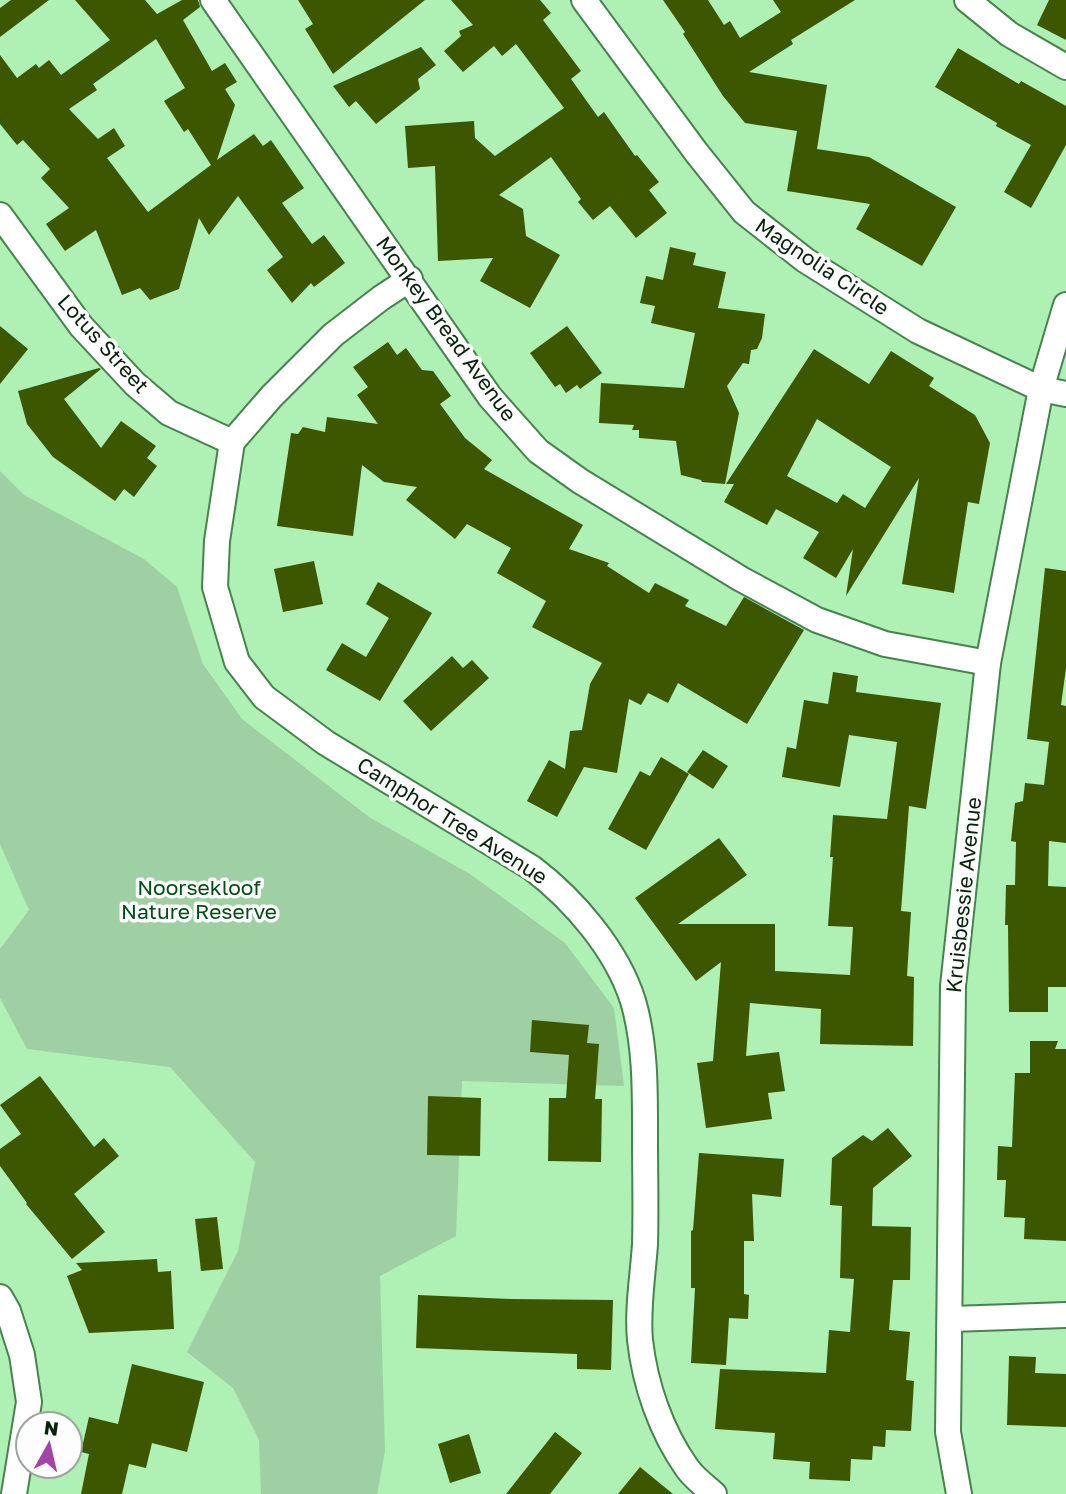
<svg xmlns="http://www.w3.org/2000/svg" width="1066" height="1494" viewBox="0 0 1066 1494" font-family="'Golos Text',sans-serif">
<rect width="100%" height="100%" fill="#aff0b4"/>
<!-- green -->
<polygon fill="#9fd0a3" points="0,471 24,495 144,559 177,587 203,664 242,719 369,817 470,874 565,943 614,1008 624,1086 462,1081 456,1236 380,1276 385,1451 377,1494 261,1494 259,1440 233,1388 187,1352 238,1251 255,1162 170,1067 27,1049 0,998 0,949 29,910 0,844"/>
<!-- building -->
<g fill="#3d5600" fill-rule="evenodd">
<polygon points="11,0 49,0 0,37 0,8"/>
<path d="M75,0h70l12,14 25,-14h16l2,7 -17,13 29,51 13,-8 12,19 -12,7 10,16 -18,55 37,-26 9,12 8,-6 33,48 -22,15 30,41 12,-9 21,28 -31,24 -3,-4 -19,20 -25,-33 16,-13 -45,-61 -29,39 -10,-17 -20,71 -29,11 -10,-12 -18,7 -26,-65 -31,21 -19,-27 23,-16 -28,-30 9,-9 -27,-29 -6,5 -17,-21v-69l17,23 19,-14 3,4 10,-8 12,15 49,-35zM156,39l29,49 -21,13 20,31 4,-3 23,36 -63,47 -41,-54 18,-12 -11,-18 -16,11 -29,-30 28,-19 -4,-6z"/>
<polygon points="298,0 425,0 333,74 305,29 313,24"/>
<polygon points="451,0 540,0 551,13 543,20 581,71 571,79 598,117 604,112 635,156 637,155 659,182 649,190 667,213 636,238 610,206 593,220 578,202 581,199 551,157 499,195 523,209 526,236 560,255 530,308 480,281 493,258 438,261 435,166 408,168 405,126 474,121 475,138 495,156 564,108 516,44 502,56 494,46 463,72 444,51 461,36 459,31 473,25"/>
<polygon points="663,0 708,0 724,25 730,21 740,38 781,12 773,0 855,0 791,40 793,44 749,72 827,85 817,149 869,157 956,207 922,266 856,229 870,204 787,191 797,131 745,123 723,96 683,34 685,32"/>
<polygon points="1049,0 1066,0 1066,40 1037,25"/>
<polygon points="421,47 436,65 418,79 420,89 376,124 356,101 349,107 333,86"/>
<polygon points="958,48 1019,84 1021,81 1066,106 1066,145 1031,208 1004,192 1031,145 996,126 997,123 935,87"/>
<polygon points="670,247 696,253 693,265 726,272 718,308 765,314 762,338 757,349 751,350 749,364 743,363 727,386 739,413 725,484 702,482 701,480 681,475 676,441 639,438 639,430 632,430 634,425 599,423 601,383 684,388 695,333 651,323 655,306 640,303 646,276 663,280"/>
<polygon points="0,326 28,349 0,384"/>
<polygon points="567,326 602,373 580,389 577,385 566,393 560,384 555,387 530,353"/>
<polygon points="388,342 397,355 406,348 422,370 433,371 451,396 440,404 465,438 492,460 484,469 583,525 569,549 609,563 607,566 649,593 655,583 689,600 685,606 726,626 744,597 804,630 747,724 678,683 668,703 648,693 641,705 629,699 617,773 584,767 557,817 527,801 549,760 565,769 570,731 582,730 590,684 602,663 532,627 546,601 497,573 511,548 467,524 455,539 406,500 417,487 384,482 362,465 353,536 277,526 291,433 298,434 303,427 325,432 327,417 378,424 357,395 368,387 353,367"/>
<path d="M814,349l55,35 22,-33 43,27 -5,8 46,29 15,28 -11,61 -11,-2 -14,91 -52,-9 17,-106 -73,118 7,-47 -17,29 -33,-20 16,-26 -43,-23 -9,16 -43,-23 10,-18h-8zM817,419l74,48 -26,41 -22,-14 -6,9 -50,-27z"/>
<polygon points="99,368 101,369 64,399 101,448 121,421 156,446 147,458 157,466 134,497 124,489 115,501 53,457 27,424 18,391"/>
<polygon points="314,561 323,604 283,612 274,569"/>
<polygon points="1045,568 1066,571 1066,668 1061,705 1066,706 1066,843 1049,841 1048,886 1066,887 1066,987 1048,987 1048,1012 1009,1012 1008,925 1005,925 1006,885 1015,885 1016,842 1011,841 1015,803 1023,801 1025,783 1044,785 1049,742 1027,739"/>
<polygon points="378,582 432,613 380,701 326,670 342,643 366,657 389,618 366,604"/>
<polygon points="452,656 463,668 472,660 489,678 431,731 403,701"/>
<polygon points="833,672 858,676 856,692 941,703 926,809 909,806 901,911 911,912 907,976 914,977 913,1046 820,1044 821,1009 750,1003 746,1056 779,1052 785,1091 768,1093 772,1119 706,1128 697,1063 713,1061 721,962 696,981 635,898 719,838 747,875 678,924 775,924 775,971 850,975 853,927 828,926 833,857 830,857 833,815 887,819 897,742 849,735 840,787 782,777 787,747 796,749 804,700 828,704"/>
<polygon points="703,750 728,766 713,789 687,772"/>
<polygon points="661,757 689,774 646,850 608,829 640,771 650,776"/>
<polygon points="532,1020 589,1025 587,1043 599,1044 595,1099 602,1099 601,1162 548,1161 549,1098 566,1098 569,1055 530,1052"/>
<polygon points="1030,1041 1058,1041 1055,1049 1066,1049 1066,1241 1024,1239 1025,1218 1004,1217 1006,1180 997,1180 998,1146 1012,1147 1015,1073 1030,1073"/>
<polygon points="40,1076 94,1147 104,1138 119,1156 74,1194 105,1232 72,1259 26,1204 27,1203 0,1166 0,1149 21,1134 0,1105"/>
<polygon points="428,1096 481,1098 480,1156 427,1155"/>
<polygon points="888,1128 912,1156 873,1188 872,1226 911,1227 910,1280 893,1280 889,1330 910,1332 906,1380 914,1381 911,1431 886,1430 885,1447 873,1446 872,1460 851,1459 850,1481 809,1479 810,1462 773,1459 775,1433 715,1429 720,1369 826,1373 829,1330 850,1332 854,1279 840,1278 842,1206 830,1205 832,1158 863,1135 872,1141"/>
<polygon points="699,1153 784,1159 781,1197 752,1194 754,1241 744,1241 744,1294 749,1295 748,1319 729,1318 726,1365 691,1363 695,1288 691,1288 691,1231 693,1230"/>
<polygon points="217,1217 223,1269 201,1271 195,1219"/>
<polygon points="157,1259 158,1272 171,1271 174,1329 89,1333 67,1276 82,1270 76,1263"/>
<polygon points="418,1295 511,1299 613,1300 611,1370 577,1369 577,1354 416,1348"/>
<polygon points="1009,1356 1036,1357 1035,1373 1066,1374 1066,1427 1007,1425"/>
<polygon points="132,1364 204,1382 187,1452 152,1443 146,1468 129,1464 122,1494 81,1494 89,1454 81,1452 89,1417 118,1424"/>
<polygon points="555,1432 582,1453 550,1494 506,1494"/>
<polygon points="469,1434 481,1473 450,1483 438,1444"/>
<polygon points="640,1467 673,1494 618,1494"/>
</g>
<g fill="none" stroke-linecap="round" stroke-linejoin="round">
<defs>
<g id="street">
<polyline points="213,0 490,397 538,451 580,481 741,579 817,620 885,644 988,663"/>
<polyline points="584,0 696,152 744,212 805,260 918,331 1041,389 1066,394"/>
<polyline points="967,0 1009,34 1066,67"/>
<polyline points="0,215 81,326 135,384 169,413 232,442"/>
<path d="M410,279l-29,19 -48,37 -61,61 -40,46 -15,99 -2,46 22,75 27,35 62,46 206,125c42,32 85,82 101,133 13,44 12,93 12,137 0,36 1,71 0,106 -2,31 -8,65 -5,96 5,45 21,91 47,128 7,10 18,18 27,26"/>
<polyline points="0,1297 8,1311 22,1355 29,1402 14,1494"/>
<polyline points="951,1319 1066,1315"/>
<polyline points="959,1494 948,1432 953,986 988,663 1041,389 1066,305"/>
</g>
</defs>
<!-- street casing -->
<use href="#street" stroke="#47834e" stroke-width="28"/>
<!-- street -->
<use href="#street" stroke="#fff" stroke-width="24"/>
</g>
<g text-anchor="middle" stroke-width="7" stroke-linejoin="round" paint-order="stroke">
<!-- street labels -->
<g font-size="21" fill="#08220c" stroke="#fdfdfd">
<text transform="translate(822 267) rotate(34)" y="7">Magnolia Circle</text>
<text transform="translate(446 329) rotate(54)" y="7">Monkey Bread Avenue</text>
<text transform="translate(103 344) rotate(48)" y="7">Lotus Street</text>
<text transform="translate(452 821) rotate(32)" y="7">Camphor Tree Avenue</text>
<text transform="translate(964 895) rotate(-84)" y="7">Kruisbessie Avenue</text>
</g>
<!-- park labels -->
<g font-size="21" fill="#004e16" stroke="#fdfdfd">
<text x="199" y="895">Noorsekloof<tspan x="199" dy="24">Nature Reserve</tspan></text>
</g>
</g>
<!-- north arrow -->
<g transform="translate(49 1445) rotate(8)"><circle r="33" fill="#fdfdfd" stroke="#9ba59d" stroke-width="2"/>
<path d="M0-5L12 26L0 18L-12 26Z" fill="#a643a9"/>
<text y="-10" font-size="19" font-weight="bold" text-anchor="middle" fill="#08220c">N</text>
</g>
</svg>
